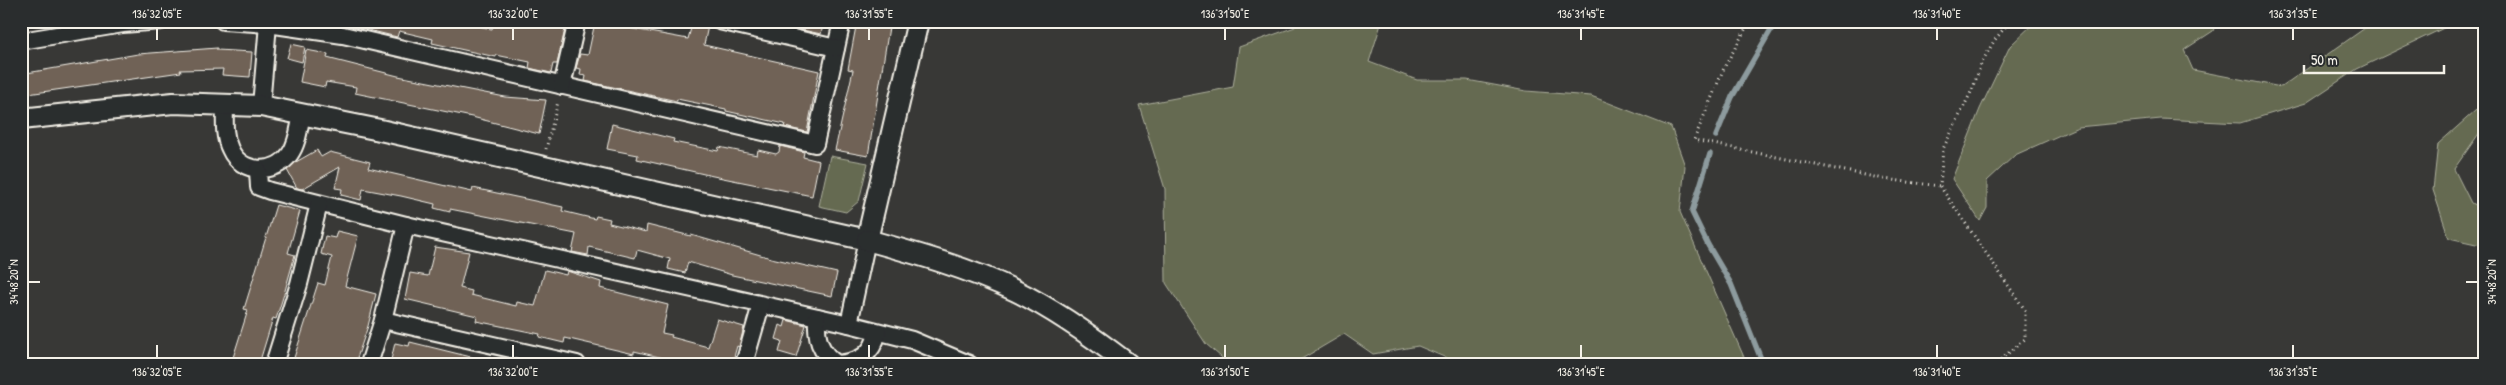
<svg xmlns="http://www.w3.org/2000/svg" width="2506" height="385" viewBox="0 0 2506 385" font-family="'Patrick Hand',sans-serif">
<rect width="100%" height="100%" fill="#383836"/>
<filter id="ink" filterUnits="userSpaceOnUse"><feTurbulence type="fractalNoise" baseFrequency=".02" numOctaves="2"/><feDisplacementMap in="SourceGraphic" scale="10" xChannelSelector="R" yChannelSelector="G"/><feConvolveMatrix kernelMatrix="1 2 1 2 8 2 1 2 1" color-interpolation-filters="sRGB"/></filter>
<g filter="url(#ink)">
<!-- green -->
<g fill="#656b51" stroke="#acae9c">
<polygon points="1294,21 1382,21 1369,62 1417,80 1467,80 1526,91 1591,96 1671,127 1685,166 1680,212 1747,364 1453,364 1449,359 1418,346 1373,354 1344,334 1293,364 1229,364 1206,344 1166,283 1165,189 1139,105 1233,87 1239,47 1295,27"/>
<polygon points="2036,21 2217,21 2213,31 2184,50 2193,70 2281,87 2375,21 2485,23 2448,26 2357,69 2306,103 2240,123 2161,119 2078,127 2015,155 1987,181 1987,208 1980,221 1952,179 1980,109 2010,46"/>
<polygon points="2485,102 2485,125 2454,169 2471,203 2485,210 2485,246 2449,238 2433,190 2438,144"/>
<polygon points="830,156 868,163 859,201 846,212 819,206"/>
</g>
<g fill="none" stroke-linecap="round" stroke-linejoin="round">
<!-- stream -->
<g stroke="#8d9b9e" stroke-width="5.5">
<polyline points="1716,136 1732,97 1776,21"/>
<polyline points="1710,154 1692,212 1708,245 1731,284 1763,364"/>
</g>
</g>
<!-- building -->
<g fill="#706257" stroke="#f4f1e8">
<polygon points="357,21 454,21 492,29 494,21 567,21 557,64 553,64 551,73 529,68 530,62 496,55 496,57 432,43 433,39 399,31 397,37 356,27"/>
<polygon points="693,21 709,21 704,45 819,71 807,132 784,127 785,124 726,111 726,109 677,99 677,101 585,81 586,76 580,75 581,69 576,68 580,54 588,55 595,22 688,39"/>
<polygon points="775,21 824,21 821,34 775,24"/>
<polygon points="857,21 890,21 868,156 835,150 853,70 848,69"/>
<polygon points="291,44 305,47 302,62 287,58"/>
<polygon points="217,48 217,50 252,52 250,77 222,75 223,69 180,70 181,72 21,95 21,74 138,54"/>
<polygon points="306,50 328,54 327,58 398,76 505,97 546,100 539,134 472,117 355,93 356,87 326,82 325,87 300,82"/>
<polygon points="612,124 674,139 673,142 718,151 719,147 757,155 758,150 776,154 779,152 780,146 804,152 803,157 819,161 812,196 713,176 637,159 638,155 607,149"/>
<polygon points="317,150 321,157 330,152 370,162 368,168 472,192 473,188 563,207 562,211 595,219 596,216 610,219 609,223 646,232 647,225 691,236 691,235 771,258 837,273 832,296 732,275 688,262 685,273 668,269 670,259 637,250 635,258 589,247 588,255 572,252 576,234 450,209 450,212 434,208 435,204 401,196 363,189 361,200 341,195 342,189 335,188 340,167 302,189 297,188 287,170 296,162"/>
<polygon points="276,205 300,211 288,253 295,255 284,294 276,319 273,318 259,364 231,364 248,310 244,309"/>
<polygon points="337,231 358,236 345,286 376,294 368,326 355,364 292,364 318,283 325,285 332,257 321,254 325,236 335,238"/>
<polygon points="435,247 469,252 460,288 472,291 471,295 516,306 517,302 535,306 545,270 566,275 567,271 601,282 600,288 668,305 662,333 672,335 671,337 708,347 717,319 744,327 739,347 737,346 732,364 671,364 672,360 634,351 634,354 565,338 564,343 539,337 540,334 476,321 477,316 405,299 410,273 428,276"/>
<polygon points="786,320 806,325 796,357 779,352 782,341 776,339 780,325 784,327"/>
<polygon points="410,342 475,358 474,364 390,364 395,343 409,346"/>
</g>
<g fill="none" stroke-linecap="round" stroke-linejoin="round">
<defs>
<g id="minor">
<polyline points="223,21 268,24 343,35 815,144 842,21"/>
<polyline points="719,21 836,48"/>
<polyline points="21,41 123,24 161,21"/>
<polyline points="562,86 577,21"/>
<path d="M225,104c0,15 -2,31 5,45 11,25 45,26 60,5 8,-11 9,-27 12,-40"/>
<polyline points="261,106 268,24"/>
<polyline points="258,170 259,187 270,191 406,225 849,324 912,340 969,364"/>
<path d="M817,317c-1,21 2,35 20,47 23,-2 35,-9 41,-32"/>
<polyline points="383,320 577,364"/>
<polyline points="849,324 867,240"/>
<polyline points="274,364 299,284 319,204"/>
<polyline points="369,364 383,320 406,225"/>
<polyline points="744,364 761,305"/>
</g>
<g id="tertiary">
<polyline points="21,119 173,103 261,106 380,130 867,240 918,21"/>
<path d="M867,240c51,14 101,28 149,51 39,19 77,46 112,73"/>
</g>
</defs>
<!-- minor casing -->
<use href="#minor" stroke="#f4f1e8" stroke-width="20"/>
<!-- tertiary casing -->
<use href="#tertiary" stroke="#f4f1e8" stroke-width="24"/>
<!-- path -->
<g stroke="#f4f1e8" stroke-width="3" stroke-dasharray="1 4" stroke-linecap="butt">
<polyline points="1750,21 1724,68 1694,140 1884,179 1940,186"/>
<polyline points="546,149 558,102"/>
<polyline points="1999,364 2000,360 2025,339 2025,310 1940,186 1943,149 1973,88 1981,64 1994,41 2010,21"/>
</g>
<!-- minor -->
<use href="#minor" stroke="#2a2d2e" stroke-width="16"/>
<!-- tertiary -->
<use href="#tertiary" stroke="#2a2d2e" stroke-width="20"/>
</g>
</g>
<!-- ticks -->
<path fill="none" stroke="#f4f1e8" stroke-width="2" d="M157,28v12M513,28v12M869,28v12M1225,28v12M1581,28v12M1937,28v12M2293,28v12M28,282h12M2466,282h12M157,345v13M513,345v13M869,345v13M1225,345v13M1581,345v13M1937,345v13M2293,345v13"/>
<!-- margin -->
<rect width="2506" height="385" fill="none" stroke="#2a2d2e" stroke-width="55"/>
<!-- scale -->
<path d="M2304 65v8h140v-8" fill="none" stroke="#f4f1e8" stroke-width="2.5"/>
<text x="2311" y="65" font-size="15" fill="#f4f1e8" stroke="#2a2d2e" stroke-width="4" paint-order="stroke">50 m</text>
<rect x="28" y="28" width="2450" height="330" fill="none" stroke="#f4f1e8" stroke-width="2"/>
<g font-size="12" text-anchor="middle" fill="#f4f1e8">
<text x="157" y="18">136°32'05"E</text>
<text x="513" y="18">136°32'00"E</text>
<text x="869" y="18">136°31'55"E</text>
<text x="1225" y="18">136°31'50"E</text>
<text x="1581" y="18">136°31'45"E</text>
<text x="1937" y="18">136°31'40"E</text>
<text x="2293" y="18">136°31'35"E</text>
<text transform="translate(2492 282) rotate(-90)" y="4">34°48'20"N</text>
<text transform="translate(14 282) rotate(-90)" y="4">34°48'20"N</text>
<text x="157" y="376">136°32'05"E</text>
<text x="513" y="376">136°32'00"E</text>
<text x="869" y="376">136°31'55"E</text>
<text x="1225" y="376">136°31'50"E</text>
<text x="1581" y="376">136°31'45"E</text>
<text x="1937" y="376">136°31'40"E</text>
<text x="2293" y="376">136°31'35"E</text>
</g>
</svg>
